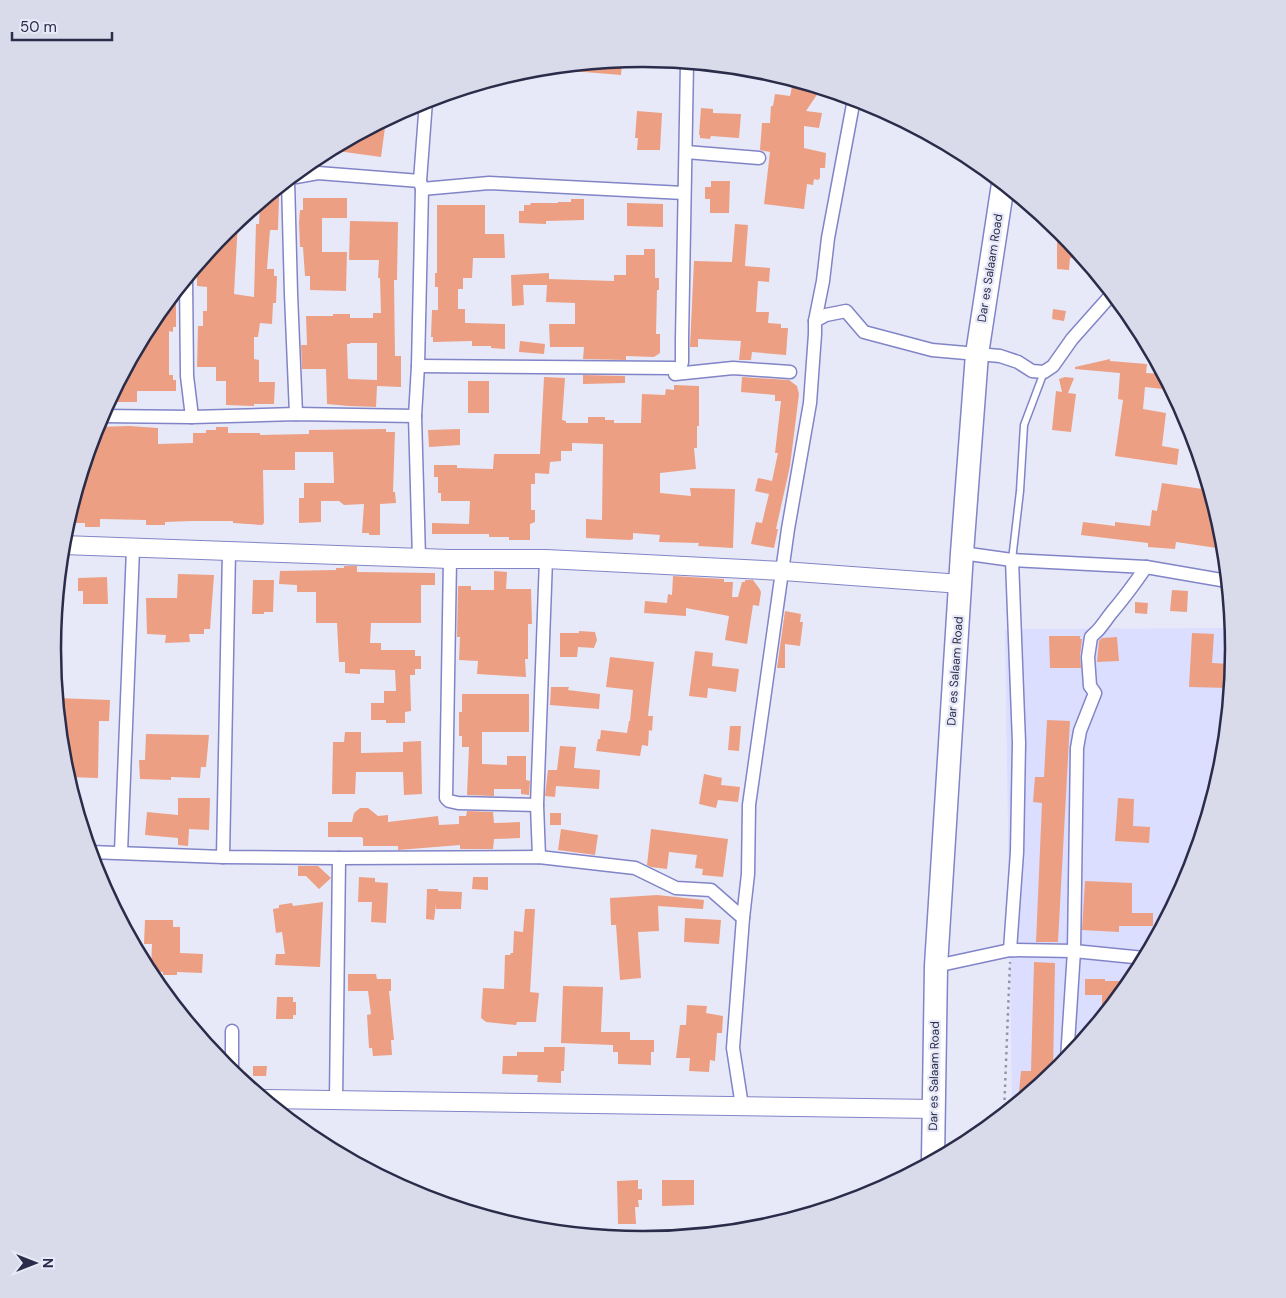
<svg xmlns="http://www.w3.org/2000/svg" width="1286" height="1298" viewBox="0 0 1286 1298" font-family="'DM Sans',sans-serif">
<rect width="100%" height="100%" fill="#e8e9f8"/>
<!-- built -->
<polygon fill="#dcdeff" points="1231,628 1233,649 1222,764 1188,875 1134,977 1060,1067 1012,1107 1005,629"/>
<!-- building -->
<g fill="#ec9f82" fill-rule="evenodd">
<polygon points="622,61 621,75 572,71 572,65"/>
<polygon points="797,82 818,88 818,93 806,111 822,113 819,128 804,126 804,148 826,153 825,168 820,168 820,178 818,180 814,179 813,185 807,184 804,209 764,204 770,152 760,150 762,123 770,123 771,106 773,106 775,94 790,96 792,87 797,87"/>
<polygon points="701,108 713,109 713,113 741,114 739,138 711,136 710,139 700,138 700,135 699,135"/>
<polygon points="637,111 662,113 660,150 637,150 638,138 635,138"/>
<polygon points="386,120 381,157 330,150 363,133"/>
<polygon points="711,181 730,181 729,213 710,213 710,199 705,199 705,187 711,187"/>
<polygon points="269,196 279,196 278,230 270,230 267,269 274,269 274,276 277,276 276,303 273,303 272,324 260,323 258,337 254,337 254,359 259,360 259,382 275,382 274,404 254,404 254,406 226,405 226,381 216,381 216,367 197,367 198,326 203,326 203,311 207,311 207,287 197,286 197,266 226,231 238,221 234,294 254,297 256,224 259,224 260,203"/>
<polygon points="303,198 347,198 347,218 322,218 322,252 347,252 346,291 310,290 310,276 305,276 303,247 300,247 299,222 300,210 303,210"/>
<polygon points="571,199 584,199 584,220 546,221 546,224 519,223 519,211 524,211 524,205 530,205 531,203 558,203 558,202 571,202"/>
<polygon points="627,203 663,204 663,227 627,226"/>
<polygon points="437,205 485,205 485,234 504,234 505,258 473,258 472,278 463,278 463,289 458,289 458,309 465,309 465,323 505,324 505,349 491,348 491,346 472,346 472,341 433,342 433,337 431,337 432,310 438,310 438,287 435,287 435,273 437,273"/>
<path d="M350,221l48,1 -1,58h-3l1,76h6v31l-24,-1 -1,21 -27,-1 -22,-2 -1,-35h-24l-1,-24h6l-1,-29h27v-2h17v4h23v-5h8l-1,-35h-2l1,-18h-30zM350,343h27v37l-28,-1 -1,-1 -1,-34h3z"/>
<polygon points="735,224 748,225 745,266 770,268 769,282 758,281 756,312 769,312 768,323 781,324 781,328 788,328 786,355 752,352 751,360 739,360 741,341 698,339 698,347 690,347 694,261 732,262"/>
<polygon points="1057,228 1083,259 1070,258 1069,270 1057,269"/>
<polygon points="644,249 655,249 655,278 659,278 659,290 657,290 656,334 660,334 660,353 654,357 626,356 626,360 583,359 584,347 550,347 549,324 575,324 575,303 546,302 547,285 523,285 524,305 512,306 511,275 549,273 549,279 614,281 614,275 626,275 626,255 644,255"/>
<polygon points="176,291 176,327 173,327 173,332 169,331 169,375 173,375 173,380 176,380 176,391 137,391 137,402 109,402 152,321"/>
<polygon points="1053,309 1066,311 1064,321 1052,319"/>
<polygon points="520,341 545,344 544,354 519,352"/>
<polygon points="1110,359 1110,361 1147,364 1146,373 1163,374 1171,390 1145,387 1143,409 1166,413 1162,446 1179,449 1177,465 1115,456 1123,400 1118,399 1120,373 1075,369 1075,367"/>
<polygon points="583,375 625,376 625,383 583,384"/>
<polygon points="544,377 565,378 562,420 566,421 566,423 588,423 588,417 605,417 605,420 614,420 614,423 641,423 642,394 665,395 666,389 674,390 674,385 699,386 699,426 697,426 697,448 694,448 696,469 660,473 660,493 691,496 690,488 735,489 733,548 698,546 699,543 659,542 660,535 633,533 633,539 630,540 586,538 586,519 602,520 603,444 572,443 572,451 561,451 561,461 550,462 549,474 535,473 535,484 531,484 531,510 535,510 535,522 530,524 530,540 509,540 509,537 489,537 489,534 432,534 432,523 469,524 470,501 441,501 441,493 438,493 438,477 434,477 434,465 457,465 457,468 493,469 494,454 540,454"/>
<polygon points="742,377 789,380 797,386 799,394 790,466 776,529 778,529 774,548 751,544 756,522 762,523 769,494 755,491 758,478 772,481 778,453 775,453 781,401 775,401 775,395 741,392"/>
<polygon points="1065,377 1074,378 1068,393 1076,394 1071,432 1052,430 1056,391 1062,392 1059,379"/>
<rect x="468" y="381" width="21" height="32"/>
<polygon points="129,426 158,428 158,444 193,443 193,433 206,433 206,430 216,430 216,427 228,427 228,433 260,433 260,435 309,434 309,430 386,429 386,432 395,432 393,492 395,492 396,503 380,504 380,535 369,535 369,533 362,533 364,504 344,505 339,501 321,501 321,522 299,523 299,498 304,498 304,483 334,483 333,452 295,452 295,470 263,470 264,523 262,525 233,523 233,521 191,521 165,522 165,525 146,525 146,520 100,519 100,527 85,527 85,523 73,523 73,520 68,520 96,427"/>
<polygon points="460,429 460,445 429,447 428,430"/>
<polygon points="1162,483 1209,490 1222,534 1224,549 1176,542 1175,549 1148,547 1148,543 1081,535 1083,522 1115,526 1115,522 1150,526 1152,510 1157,511"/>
<polygon points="344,566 357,566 357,572 435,573 435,585 421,585 421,623 371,623 370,643 381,643 381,650 415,650 415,656 421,656 421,669 415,669 415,675 410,675 411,711 405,712 405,723 386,723 386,720 371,720 371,703 384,703 384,691 396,691 395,670 360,669 360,674 345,673 345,662 339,662 337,623 316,623 316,592 297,592 297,585 279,584 280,571 336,570 336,568 344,568"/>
<polygon points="494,571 507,572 506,589 531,589 532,624 528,624 528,659 525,659 526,677 477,674 478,661 459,660 460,637 457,637 458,586 471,586 471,590 494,590"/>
<polygon points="178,574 214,575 210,629 204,629 204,634 189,634 190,642 165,643 166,635 147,634 146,598 177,598"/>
<polygon points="673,576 724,579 724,582 733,582 732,597 738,597 742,582 745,582 745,580 753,580 759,588 761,592 759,606 753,605 747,644 725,640 729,616 686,608 686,616 644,613 645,601 667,603 668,594 672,595"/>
<polygon points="107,577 108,604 83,604 83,591 78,591 78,578"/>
<polygon points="253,580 274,580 273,612 264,612 264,614 252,614"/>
<polygon points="1172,590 1188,591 1187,612 1170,611"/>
<polygon points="1135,602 1148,603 1147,614 1135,613"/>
<polygon points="785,611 801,614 800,622 803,622 800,646 785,644 785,668 777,668"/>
<polygon points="579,631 595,632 597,640 594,648 578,647 577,657 560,657 560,633 579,633"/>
<polygon points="1192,633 1214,634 1212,663 1232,664 1230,688 1189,687"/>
<polygon points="1049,636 1080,636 1080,639 1082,639 1080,656 1081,668 1050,668"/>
<polygon points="1117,637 1119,661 1097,662 1099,641 1102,638"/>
<polygon points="695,651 713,653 712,666 739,669 736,692 708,688 707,698 689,696"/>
<polygon points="610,657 654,662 648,716 653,716 652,731 649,730 648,746 642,745 640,756 596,751 598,739 600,739 601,730 627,733 629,721 630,721 633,690 606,687"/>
<polygon points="551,687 569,687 568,690 600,694 599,709 550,705"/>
<polygon points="462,694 529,694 529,732 482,732 482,764 507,765 507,756 526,756 526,780 530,781 529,795 521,794 521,789 494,789 494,796 467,795 469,747 462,747 462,736 459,736 459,712 462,712"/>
<polygon points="57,698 110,700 109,721 99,721 98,778 68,777 64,764"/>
<polygon points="1047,720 1070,721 1058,942 1036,942 1042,803 1033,802 1035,777 1044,777"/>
<polygon points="730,726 741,726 739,751 728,750"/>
<polygon points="345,732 361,732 361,753 403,752 403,742 421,741 422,794 404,795 403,772 356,772 355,794 332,794 333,742 344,742"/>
<polygon points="146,734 209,735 206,767 201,767 200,778 171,777 171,780 140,779 139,760 145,760"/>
<polygon points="560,746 576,747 574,768 600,770 599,789 556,786 555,797 545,796 548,770 557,770"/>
<polygon points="704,774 722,778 721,785 740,787 738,802 718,800 716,808 699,804"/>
<polygon points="178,798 210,798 209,830 189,829 188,846 178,845 178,838 145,835 147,812 178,815"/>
<polygon points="1118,798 1134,799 1133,826 1150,827 1149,843 1115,841"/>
<polygon points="360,808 368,808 378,816 388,815 388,822 438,816 439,825 459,824 459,816 466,816 467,811 493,812 494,823 520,822 520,838 494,839 493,849 460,849 460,845 398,850 398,846 363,846 363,838 361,837 328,837 328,822 352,822 354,813"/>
<rect x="550" y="813" width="11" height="12"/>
<polygon points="561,829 598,835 595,855 558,850"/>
<polygon points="651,829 728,839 723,877 702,875 703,869 695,868 697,855 669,852 667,869 651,867 647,865"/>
<polygon points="298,866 318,866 331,878 319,889 306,876 298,876"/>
<polygon points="359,877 375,878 375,882 388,883 386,923 371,922 372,902 358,902"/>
<polygon points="473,877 488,877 488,890 472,889"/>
<polygon points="1085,881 1132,883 1132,913 1153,913 1153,926 1119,926 1119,932 1082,930"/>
<polygon points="427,889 438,889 438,891 462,892 461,909 436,909 436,904 434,920 426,919"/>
<polygon points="657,895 704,900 703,909 658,906 659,931 638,932 641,978 620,980 616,925 611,925 610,898"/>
<polygon points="323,902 320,967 275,965 276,954 285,954 282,932 276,933 273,909 279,908 279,905 292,903 293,906"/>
<polygon points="525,909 535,909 530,992 539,993 536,1022 517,1022 516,1025 486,1022 481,1018 483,988 504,989 505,955 510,955 511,953 513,953 514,931 523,932"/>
<polygon points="685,918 721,920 719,944 684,942"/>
<polygon points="145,920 173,920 173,927 180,927 180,953 203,954 202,973 177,972 177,975 163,975 163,972 151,971 152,944 144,944"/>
<polygon points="1034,962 1055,963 1053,1073 1029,1093 1019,1092 1021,1071 1031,1071"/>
<polygon points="348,974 376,974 377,979 391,979 391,991 389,991 394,1040 391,1040 392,1055 373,1056 372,1048 369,1048 367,1015 371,1014 368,991 348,991"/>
<polygon points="1085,979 1105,979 1105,981 1131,981 1102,1016 1102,995 1085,995"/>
<polygon points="563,986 603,987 601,1032 630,1032 630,1040 654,1040 654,1052 651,1052 651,1065 618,1064 618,1052 613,1052 613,1045 561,1043"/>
<polygon points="277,997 293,997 293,1002 296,1002 296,1015 293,1015 293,1019 276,1019"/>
<polygon points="687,1005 707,1006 706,1013 723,1016 722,1033 717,1033 715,1061 710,1060 709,1072 689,1071 690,1058 676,1058 680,1025 686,1025"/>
<polygon points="544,1047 565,1047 564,1071 561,1071 561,1083 537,1082 538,1075 502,1074 503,1056 517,1056 517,1052 544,1052"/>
<polygon points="253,1066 267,1066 266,1076 253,1076"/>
<polygon points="638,1180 638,1189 642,1189 642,1200 638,1200 639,1207 635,1207 636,1224 618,1224 617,1181"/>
<polygon points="662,1180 694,1180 694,1205 662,1206"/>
</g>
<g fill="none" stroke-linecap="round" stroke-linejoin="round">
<defs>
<polyline id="lane" points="1012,560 1020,491 1024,425 1044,372"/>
<g id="street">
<polyline points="686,152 759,158"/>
<polyline points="290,178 318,173 420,181"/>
<polyline points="288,180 291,294 296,414"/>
<polyline points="422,189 489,183 684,193"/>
<polyline points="186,279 187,376 192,417"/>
<polyline points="815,321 823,281 828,238 854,99"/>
<polyline points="418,366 674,368 675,374 733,368 790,372"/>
<polyline points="679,373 682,362 682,339 687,63"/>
<polyline points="101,416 192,417 296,414 415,416"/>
<polyline points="962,553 1012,560 1146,567 1227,581"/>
<polyline points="419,558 415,416 418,366 422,189 420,181 426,101"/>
<polyline points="450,559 446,798 449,801 458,803 537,805"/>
<polyline points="90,852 223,857 339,858 539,857 635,868 676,888 711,890 743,918"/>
<polyline points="121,852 133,549"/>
<polyline points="223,857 229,551"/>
<polyline points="539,857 537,805 546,559"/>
<polyline points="1010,950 1017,852 1019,743 1012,560"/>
<polyline points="936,966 1010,950 1074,951 1144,958"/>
<polyline points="232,1031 232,1072"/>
<path d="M1067,1059l7,-108 3,-203 3,-17 15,-38 -5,-7 -2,-29 3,-20c12,-10 12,-14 21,-25 12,-14 23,-29 34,-45"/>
<polyline points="336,1100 339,858"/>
<polyline points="742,1106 733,1048 743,918 748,874 749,805 788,529 810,403 815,334 815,321 826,315 846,311 864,332 932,350 1000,356 1018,362 1032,371 1044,372 1053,366 1072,339 1112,294"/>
</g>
<g id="secondary">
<polyline points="63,545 450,559 546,559 783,571 961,584"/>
<polyline points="265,1099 933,1109"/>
</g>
<polyline id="highway" points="933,1160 936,966 962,553 977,354 1003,184"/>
</defs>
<!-- lane casing -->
<use href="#lane" stroke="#8184c7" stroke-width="9"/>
<!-- street casing -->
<use href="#street" stroke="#8184c7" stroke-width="15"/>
<!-- secondary casing -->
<use href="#secondary" stroke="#8184c7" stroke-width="20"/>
<!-- highway casing -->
<use href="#highway" stroke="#8184c7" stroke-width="25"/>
<!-- path -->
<polyline stroke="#9394aa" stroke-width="2.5" stroke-dasharray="2.5 4" stroke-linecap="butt" points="1004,1113 1010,962"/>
<!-- lane -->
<use href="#lane" stroke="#fff" stroke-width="6"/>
<!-- street -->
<use href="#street" stroke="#fff" stroke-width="12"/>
<!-- secondary -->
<use href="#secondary" stroke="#fff" stroke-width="18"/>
<!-- highway -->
<use href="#highway" stroke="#fff" stroke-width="22"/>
</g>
<g text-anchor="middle" stroke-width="4.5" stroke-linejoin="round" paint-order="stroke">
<!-- street labels -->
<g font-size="12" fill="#2b2c49" stroke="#e8e9f8">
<text transform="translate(990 268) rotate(-81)" y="4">Dar es Salaam Road</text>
<text transform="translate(955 671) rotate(-86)" y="4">Dar es Salaam Road</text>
<text transform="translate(934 1076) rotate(-89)" y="4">Dar es Salaam Road</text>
</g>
</g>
<!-- crop -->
<path d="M0 0H1286V1298H0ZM61 649a582 582 0 1 1 1164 0a582 582 0 1 1-1164 0Z" fill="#d9daea" fill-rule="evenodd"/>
<path fill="none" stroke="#2b2c49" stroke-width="2.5" d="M61 649a582 582 0 1 1 1164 0a582 582 0 1 1-1164 0Z"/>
<!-- north arrow -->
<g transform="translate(35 1263) rotate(90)" stroke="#e8e9f8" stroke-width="4" paint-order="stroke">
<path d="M0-4L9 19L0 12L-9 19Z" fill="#2b2c49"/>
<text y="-8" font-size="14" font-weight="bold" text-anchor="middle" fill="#2b2c49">N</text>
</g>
<!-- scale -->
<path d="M12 32v8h100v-8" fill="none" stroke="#2b2c49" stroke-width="2.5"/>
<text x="20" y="32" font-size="15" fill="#2b2c49" stroke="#e8e9f8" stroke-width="4" paint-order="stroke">50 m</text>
</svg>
